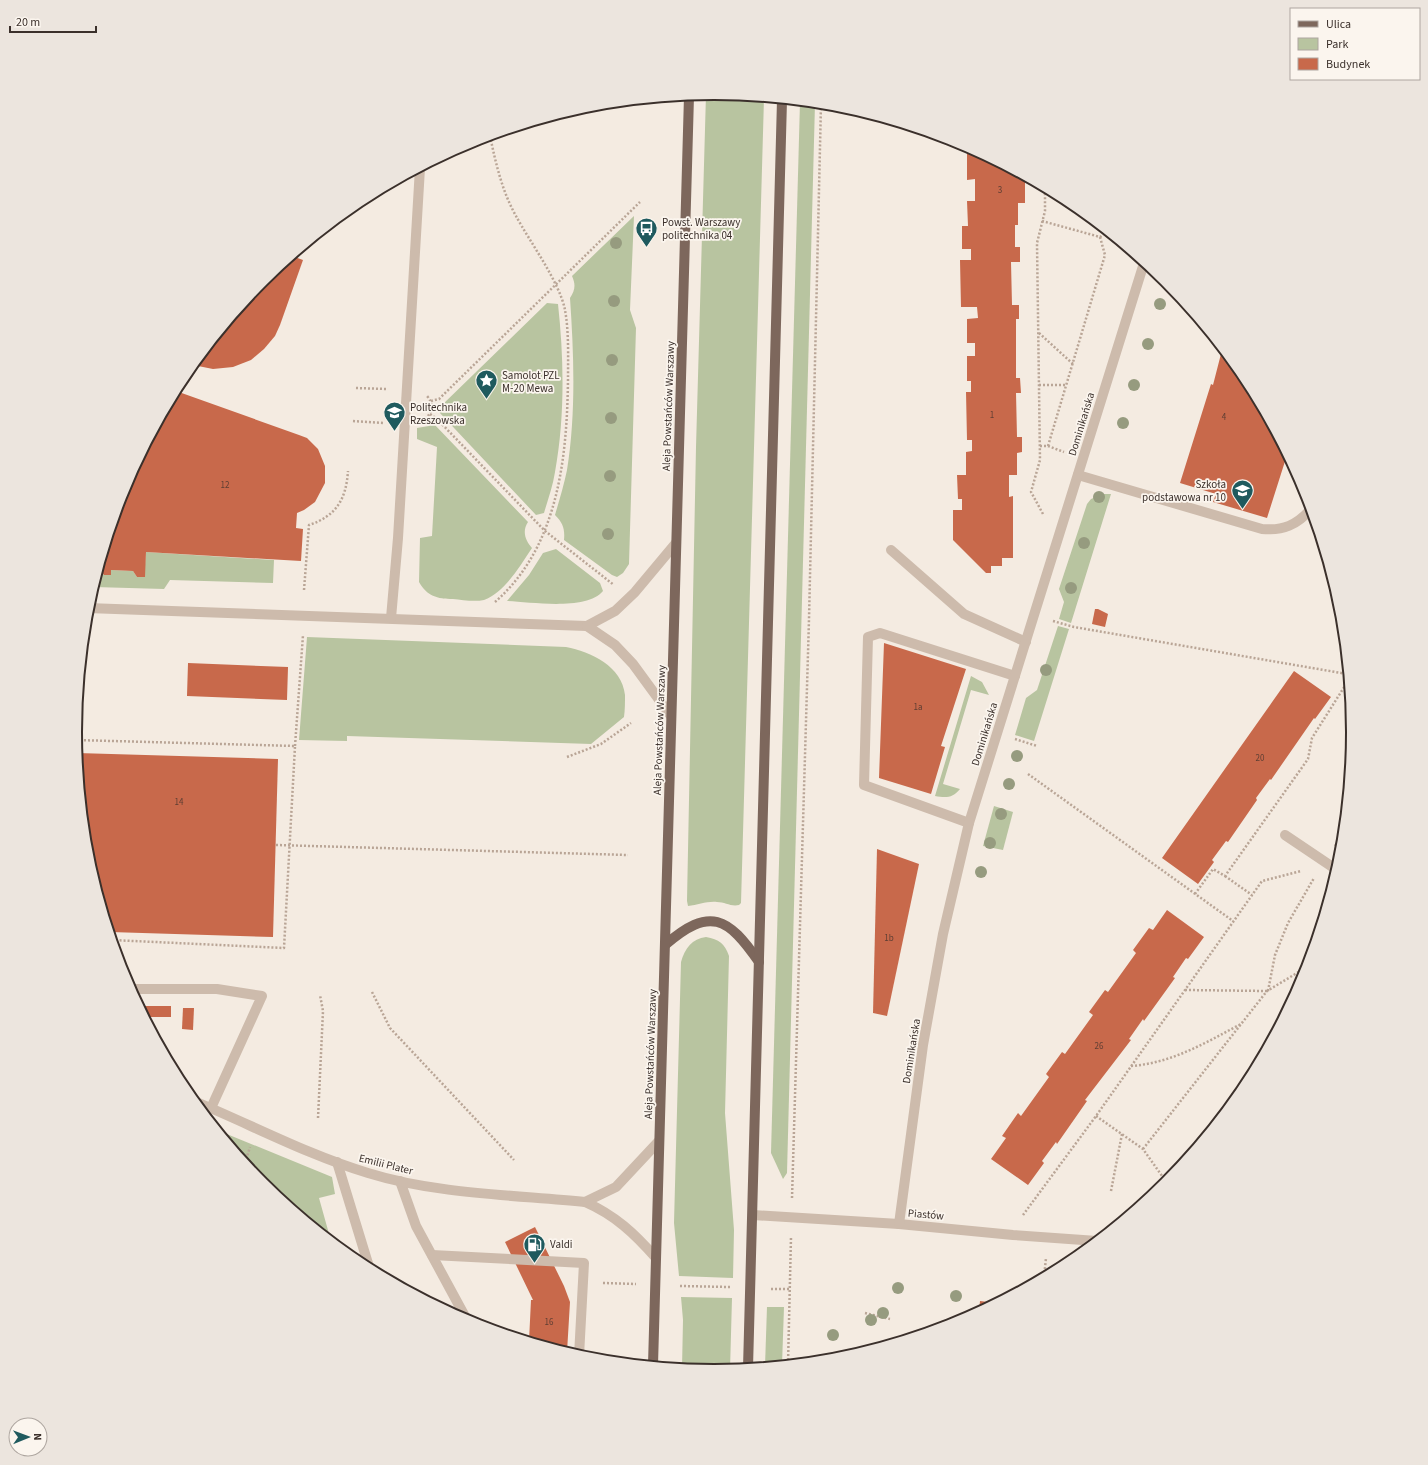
<svg xmlns="http://www.w3.org/2000/svg" width="1428" height="1465" viewBox="0 0 1428 1465" font-family="'Source Sans 3',sans-serif">
<rect width="100%" height="100%" fill="#f4ebe1"/>
<!-- green -->
<g fill="#b8c4a0">
<path d="M706,94l58,4 -23,805 -2,2c-8,2 -14,-3 -22,-3 -10,-1 -19,3 -29,4l-1,-5 9,-454z"/>
<polygon points="800,102 815,103 787,1173 783,1179 771,1153"/>
<path d="M634,216l-4,94 6,18 -7,236 -6,9 -6,4 -5,-2 -48,-35c1,-11 -1,-17 -9,-25 4,-14 9,-30 12,-45 9,-56 7,-114 3,-172 5,-8 6,-13 2,-22z"/>
<path d="M547,303l11,1c6,55 7,113 -3,168 -2,14 -7,27 -11,41l-8,2 -97,-103 1,-5z"/>
<path d="M433,423l95,99c-6,9 -3,18 4,26 -12,18 -27,44 -48,52 -9,2 -22,0 -31,-1 -16,0 -26,-3 -34,-17l1,-44 12,-2 5,-89 -20,-8v-11l12,-2z"/>
<polygon points="1103,494 1111,494 1071,623 1059,619 1064,602 1059,589 1087,504 1091,499"/>
<path d="M556,549l44,34 3,8c-16,20 -73,11 -96,10l22,-26 14,-22z"/>
<polygon points="146,552 274,560 273,583 170,580 164,589 94,587 99,569 104,575 111,575 111,570 133,571 137,577 144,577"/>
<polygon points="1058,626 1069,629 1034,741 1015,735 1026,698 1037,690"/>
<path d="M307,637l259,10c25,5 56,19 59,48 0,7 0,15 -1,22l-33,27 -244,-8v5l-48,-1z"/>
<path d="M971,676l11,6 7,13 -18,-5 -28,94 17,5c-7,9 -14,9 -25,7z"/>
<polygon points="994,806 1013,812 1003,850 983,846"/>
<path d="M706,937c13,2 19,7 23,19l-4,157 9,117 -1,48 -54,-2 -5,-53 7,-261c4,-14 11,-23 25,-25z"/>
<polygon points="217,1130 332,1177 335,1194 319,1198 331,1241 262,1184"/>
<polygon points="681,1297 732,1298 730,1370 714,1371 682,1368 683,1320"/>
<polygon points="767,1307 784,1307 782,1365 765,1366"/>
</g>
<!-- building -->
<g fill="#c8694b">
<polygon points="967,147 1018,174 1018,177 1025,178 1025,203 1018,203 1018,225 1015,225 1015,247 1020,247 1020,262 1011,262 1012,305 1019,305 1019,319 1016,319 1016,378 1020,378 1021,393 1016,393 1017,437 1022,437 1022,452 1017,453 1017,475 1009,475 1009,497 1013,496 1013,558 1002,558 1002,566 991,566 991,573 986,573 953,540 953,510 962,510 962,499 958,499 957,475 966,475 966,452 972,451 972,440 967,440 966,392 971,392 971,381 967,381 967,356 975,356 975,343 967,343 967,319 978,318 977,307 961,307 960,260 971,260 971,249 962,249 962,226 968,226 967,201 975,201 975,179 967,180"/>
<polygon points="292,256 303,260 280,325 275,336 264,349 251,360 233,367 213,369 193,365 262,280"/>
<polygon points="1222,350 1245,378 1287,455 1267,518 1213,502 1216,494 1180,483 1211,384 1213,385"/>
<polygon points="176,391 299,435 307,438 318,449 325,466 325,483 315,502 304,510 297,513 296,528 303,529 301,561 146,552 145,577 137,577 133,571 111,570 111,575 104,575 99,569 124,488"/>
<polygon points="1095,609 1098,609 1108,614 1105,627 1092,624"/>
<polygon points="884,643 966,669 941,746 945,747 931,794 879,778"/>
<polygon points="188,663 288,667 287,700 187,696"/>
<polygon points="1294,671 1331,697 1315,719 1314,718 1271,780 1270,779 1256,798 1257,800 1228,842 1226,841 1212,860 1214,862 1198,884 1162,858"/>
<polygon points="77,753 278,759 273,937 110,932 87,857"/>
<polygon points="877,849 919,864 887,1016 873,1013"/>
<polygon points="1167,910 1204,937 1188,959 1186,958 1173,977 1175,978 1144,1021 1143,1019 1129,1039 1131,1040 1085,1100 1087,1101 1057,1144 1056,1142 1042,1161 1044,1163 1028,1185 991,1159 1006,1138 1002,1136 1018,1113 1021,1116 1049,1077 1046,1074 1062,1052 1065,1054 1093,1015 1089,1012 1105,990 1108,992 1136,953 1133,950 1149,928 1153,930"/>
<polygon points="144,1006 171,1006 171,1017 145,1017"/>
<polygon points="183,1008 194,1008 193,1030 182,1029"/>
<polygon points="535,1227 564,1286 570,1302 567,1352 529,1341 531,1300 533,1300 505,1242"/>
<polygon points="980,1301 996,1303 979,1312"/>
</g>
<g fill="none" stroke-linecap="round" stroke-linejoin="round">
<!-- path -->
<g stroke="#b9a596" stroke-width="2.5" stroke-dasharray="2 2" stroke-linecap="butt">
<path d="M490,136c6,28 12,55 26,80 14,26 44,67 49,94 4,22 3,47 3,69 -1,80 -10,168 -73,223"/>
<polyline points="1042,221 1100,237 1107,232"/>
<polyline points="1039,333 1073,364"/>
<polyline points="1039,385 1066,385"/>
<polyline points="356,388 387,389"/>
<polyline points="431,401 439,399 640,202"/>
<polyline points="430,414 437,419 545,531 614,585"/>
<path d="M425,419c8,-7 9,-15 2,-23"/>
<polyline points="353,421 384,423"/>
<polyline points="1040,446 1048,446 1064,452"/>
<polyline points="1048,446 1105,255 1100,237"/>
<polyline points="1043,514 1031,492 1040,460 1037,243 1045,211 1045,188"/>
<path d="M304,590l5,-65c27,-9 37,-25 39,-54"/>
<polyline points="1053,621 1074,627 1347,674"/>
<polyline points="1015,739 1037,746"/>
<polyline points="76,740 295,746 284,948 112,940"/>
<polyline points="295,746 303,635"/>
<polyline points="567,757 601,744 631,723"/>
<polyline points="1028,774 1233,921"/>
<polyline points="276,845 628,855"/>
<polyline points="1335,846 1343,835"/>
<polyline points="1225,876 1252,895"/>
<polyline points="1195,894 1213,869 1225,876 1308,759 1312,738 1348,681"/>
<polyline points="1185,990 1267,991"/>
<polyline points="1268,991 1275,955 1288,923 1314,878"/>
<polyline points="372,992 390,1028 514,1160"/>
<path d="M1131,1066c41,-3 74,-23 110,-42"/>
<polyline points="1096,1116 1143,1149 1167,1183"/>
<polyline points="318,1118 323,1011 320,995"/>
<polyline points="1143,1149 1267,991 1307,967"/>
<polyline points="245,1163 250,1147"/>
<polyline points="1111,1191 1122,1134"/>
<polyline points="792,1198 809,619 821,104"/>
<polyline points="1023,1215 1096,1116 1262,881 1301,871"/>
<polyline points="1044,1277 1046,1258"/>
<polyline points="603,1283 636,1284"/>
<polyline points="680,1286 730,1287"/>
<polyline points="771,1289 790,1289"/>
<polyline points="865,1313 890,1319"/>
<polyline points="788,1364 791,1237"/>
</g>
<!-- lane -->
<g stroke="#cdbbac" stroke-width="10">
<path d="M1078,475l184,54c21,2 35,-4 49,-20"/>
<polyline points="891,550 964,614 1026,642"/>
<polyline points="87,608 587,626 615,611 635,592 676,543"/>
<polyline points="391,618 398,538 420,168"/>
<polyline points="587,626 615,645 633,664 671,716"/>
<polyline points="969,823 864,785 868,637 880,633 1015,676"/>
<polyline points="1285,835 1337,870"/>
<polyline points="130,989 217,989 262,996 211,1108"/>
<polyline points="337,1162 370,1270"/>
<polyline points="400,1181 416,1226 468,1322"/>
<polyline points="432,1255 584,1263 579,1356"/>
</g>
<!-- street -->
<g stroke="#cdbbac" stroke-width="10">
<path d="M194,1101c58,24 114,54 174,72 67,21 147,22 217,29 30,13 50,32 71,56"/>
<polyline points="585,1202 616,1187 659,1141"/>
<polyline points="753,1215 899,1224 1013,1235 1097,1241"/>
<polyline points="899,1224 923,1045 943,934 969,823 1144,263"/>
</g>
<!-- primary -->
<g stroke="#7d675c" stroke-width="10">
<path d="M665,945c45,-39 63,-28 94,17"/>
<polyline points="653,1365 689,96"/>
<polyline points="748,1368 782,100"/>
</g>
</g>
<!-- trees -->
<g fill="#969b7f">
<circle cx="616" cy="243" r="6"/>
<circle cx="614" cy="301" r="6"/>
<circle cx="1160" cy="304" r="6"/>
<circle cx="1148" cy="344" r="6"/>
<circle cx="612" cy="360" r="6"/>
<circle cx="1134" cy="385" r="6"/>
<circle cx="611" cy="418" r="6"/>
<circle cx="1123" cy="423" r="6"/>
<circle cx="610" cy="476" r="6"/>
<circle cx="1099" cy="497" r="6"/>
<circle cx="608" cy="534" r="6"/>
<circle cx="1084" cy="543" r="6"/>
<circle cx="1071" cy="588" r="6"/>
<circle cx="1046" cy="670" r="6"/>
<circle cx="1017" cy="756" r="6"/>
<circle cx="1009" cy="784" r="6"/>
<circle cx="1001" cy="814" r="6"/>
<circle cx="990" cy="843" r="6"/>
<circle cx="981" cy="872" r="6"/>
<circle cx="898" cy="1288" r="6"/>
<circle cx="956" cy="1296" r="6"/>
<circle cx="883" cy="1313" r="6"/>
<circle cx="871" cy="1320" r="6"/>
<circle cx="833" cy="1335" r="6"/>
</g>
<!-- icons -->
<defs>
<symbol id="bus-pin" viewBox="-11 -11 22 30"><path d="M0 17L-7.5 6A9.5 9.5 0 1 1 7.5 6Z" fill="#1f5a5e" stroke="#fbf5ee"/><path d="M-5-6H5V4H4V6H2V4H-2V6H-4V4H-5ZM-3.5-4V0h7V-4ZM-3.5 1.2v1.5H-2V1.2ZM2 1.2v1.5H3.5V1.2Z" fill="#fff"/></symbol>
<symbol id="sight-pin" viewBox="-11 -11 22 30"><path d="M0 17L-7.5 6A9.5 9.5 0 1 1 7.5 6Z" fill="#1f5a5e" stroke="#fbf5ee"/><path d="M0-6L1.8-2.2L6-1.7L2.9 1.2L3.7 5.4L0 3.3L-3.7 5.4L-2.9 1.2L-6-1.7L-1.8-2.2Z" fill="#fff"/></symbol>
<symbol id="university-pin" viewBox="-11 -11 22 30"><path d="M0 17L-7.5 6A9.5 9.5 0 1 1 7.5 6Z" fill="#1f5a5e" stroke="#fbf5ee"/><path d="M0-5L7-2L0 1L-7-2ZM-4 1L0 2.5L4 1V4Q0 6-4 4Z" fill="#fff"/></symbol>
<symbol id="school-pin" viewBox="-11 -11 22 30"><path d="M0 17L-7.5 6A9.5 9.5 0 1 1 7.5 6Z" fill="#1f5a5e" stroke="#fbf5ee"/><path d="M0-5L7-2L0 1L-7-2ZM-4 1L0 2.5L4 1V4Q0 6-4 4Z" fill="#fff"/></symbol>
<symbol id="fuel-pin" viewBox="-11 -11 22 30"><path d="M0 17L-7.5 6A9.5 9.5 0 1 1 7.5 6Z" fill="#1f5a5e" stroke="#fbf5ee"/><path d="M-5.5-6h7V0h2V4h1.3V-2.5L3-4.5l.8-.8L6-3V5H2.5V1h-1V6h-7ZM-4.2-4.7v3.2H.2V-4.7Z" fill="#fff"/></symbol>
</defs>
<g fill-rule="evenodd">
<use href="#bus-pin" x="634" y="216" width="25" height="34"/>
<use href="#sight-pin" x="474" y="368" width="25" height="34"/>
<use href="#university-pin" x="382" y="400" width="25" height="34"/>
<use href="#school-pin" x="1230" y="478" width="25" height="34"/>
<use href="#fuel-pin" x="522" y="1232" width="25" height="34"/>
</g>
<g text-anchor="middle" stroke-width="3.5" stroke-linejoin="round" paint-order="stroke">
<!-- number labels -->
<g font-size="9" fill="#5e3e33">
<text x="1000" y="193">3</text>
<text x="992" y="418">1</text>
<text x="1224" y="420">4</text>
<text x="225" y="488">12</text>
<text x="918" y="710">1a</text>
<text x="1260" y="761">20</text>
<text x="179" y="805">14</text>
<text x="889" y="941">1b</text>
<text x="1099" y="1049">26</text>
<text x="549" y="1325">16</text>
</g>
<!-- poi labels -->
<g font-size="11" fill="#3b302b" stroke="#fbf5ee" text-anchor="start">
<text x="662" y="226">Powst. Warszawy<tspan x="662" dy="13">politechnika 04</tspan></text>
<text x="502" y="379">Samolot PZL<tspan x="502" dy="13">M-20 Mewa</tspan></text>
<text x="410" y="411">Politechnika<tspan x="410" dy="13">Rzeszowska</tspan></text>
<text x="1226" y="488" text-anchor="end">Szkoła<tspan x="1226" dy="13">podstawowa nr 10</tspan></text>
<text x="550" y="1248">Valdi</text>
</g>
<!-- street labels -->
<g font-size="11" fill="#3b302b" stroke="#fbf5ee">
<text transform="translate(668 406) rotate(-88)" y="4">Aleja Powstańców Warszawy</text>
<text transform="translate(1081 424) rotate(-73)" y="4">Dominikańska</text>
<text transform="translate(659 730) rotate(-88)" y="4">Aleja Powstańców Warszawy</text>
<text transform="translate(984 734) rotate(-73)" y="4">Dominikańska</text>
<text transform="translate(911 1051) rotate(-81)" y="4">Dominikańska</text>
<text transform="translate(650 1054) rotate(-88)" y="4">Aleja Powstańców Warszawy</text>
<text transform="translate(386 1164) rotate(14)" y="4">Emilii Plater</text>
<text transform="translate(926 1214) rotate(5)" y="4">Piastów</text>
</g>
</g>
<!-- crop -->
<path d="M0 0H1428V1465H0ZM82 732a632 632 0 1 1 1264 0a632 632 0 1 1-1264 0Z" fill="#ece5de" fill-rule="evenodd"/>
<path fill="none" stroke="#3b302b" stroke-width="2" d="M82 732a632 632 0 1 1 1264 0a632 632 0 1 1-1264 0Z"/>
<!-- legend -->
<rect x="1290" y="8" width="130" height="72" fill="#fbf5ee" stroke="#aea6a0"/>
<rect x="1298" y="21" width="20" height="6" fill="#7d675c" stroke="#aea6a0"/>
<text x="1326" y="28" font-size="12" fill="#3b302b">Ulica</text>
<rect x="1298" y="38" width="20" height="12" fill="#b8c4a0" stroke="#aea6a0"/>
<text x="1326" y="48" font-size="12" fill="#3b302b">Park</text>
<rect x="1298" y="58" width="20" height="12" fill="#c8694b" stroke="#aea6a0"/>
<text x="1326" y="68" font-size="12" fill="#3b302b">Budynek</text>
<!-- north arrow -->
<g transform="translate(28 1437) rotate(89)"><circle r="19" fill="#fbf5ee" stroke="#aea6a0"/>
<path d="M0-3L7 15L0 10L-7 15Z" fill="#1f5a5e"/>
<text y="-6" font-size="11" font-weight="bold" text-anchor="middle" fill="#3b302b">N</text>
</g>
<!-- scale -->
<path d="M10 26v6h86v-6" fill="none" stroke="#3b302b" stroke-width="2"/>
<text x="16" y="26" font-size="12" fill="#3b302b" stroke="#fbf5ee" stroke-width="3" paint-order="stroke">20 m</text>
</svg>
